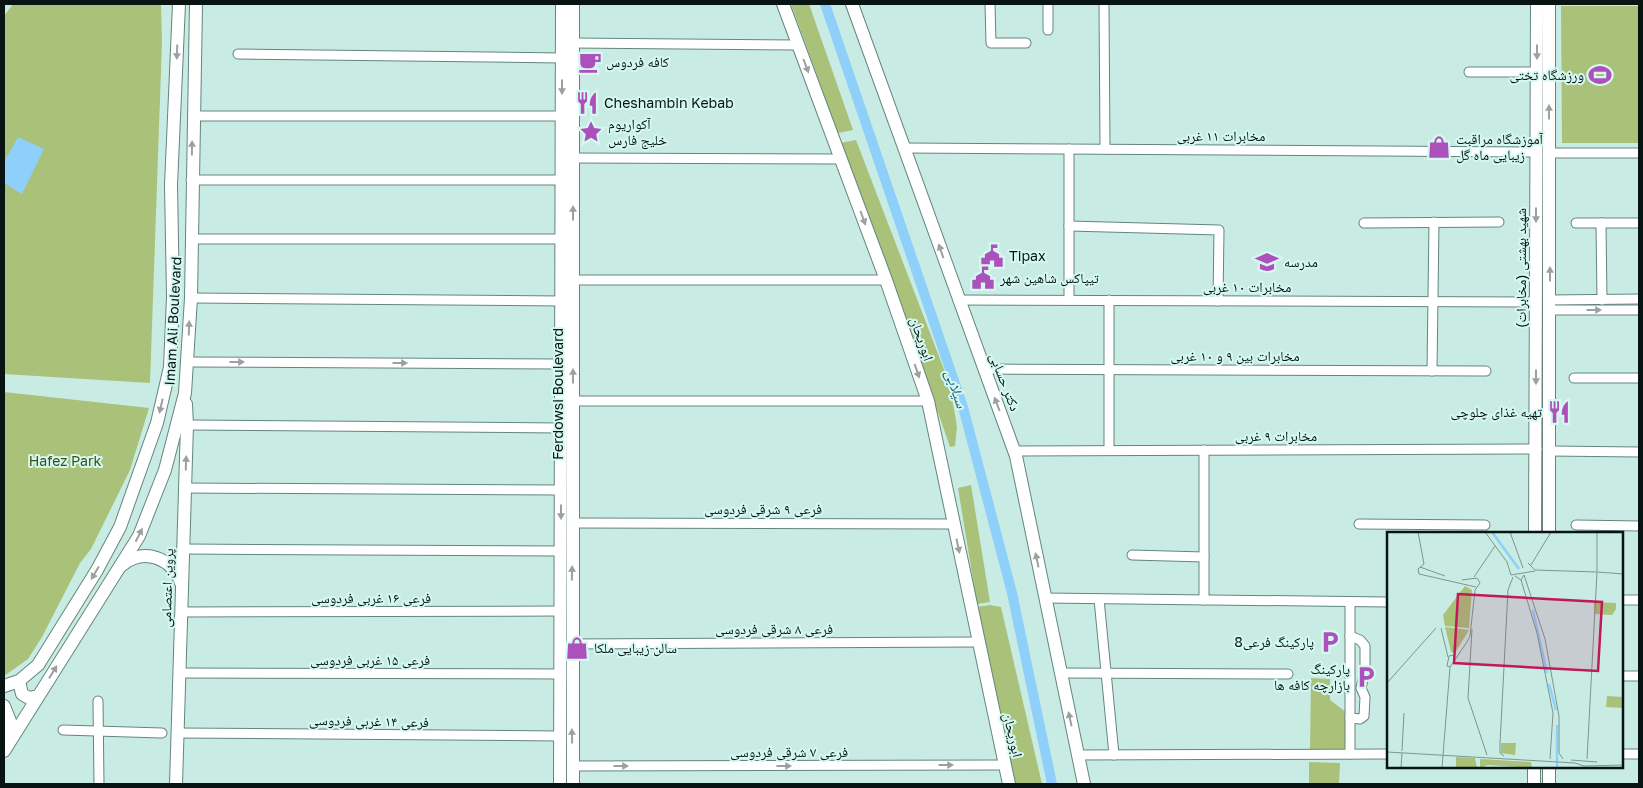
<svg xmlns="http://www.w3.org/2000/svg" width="1643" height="788" viewBox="0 0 1643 788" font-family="'Golos Text','Noto Naskh Arabic',sans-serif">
<rect width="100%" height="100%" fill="#c8ece4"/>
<!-- green -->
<g fill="#a9c179">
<polygon points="13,4 161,4 162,42 150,383 4,374 4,16"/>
<polygon points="791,4 809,4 853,130 838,133"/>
<polygon points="1561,6 1639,6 1639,143 1562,143"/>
<polygon points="856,140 950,385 957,427 955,446 950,447 889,271 841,143"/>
<polygon points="4,392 149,408 130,470 91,549 80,563 42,637 28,659 4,676"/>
<polygon points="971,485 990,602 977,604 958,488"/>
<polygon points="990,605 1001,607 1042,784 1015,784 977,607"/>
<polygon points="1311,678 1330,679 1330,700 1346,712 1345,750 1310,751"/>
<polygon points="1309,762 1340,763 1339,784 1309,784"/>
</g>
<!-- water -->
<polygon fill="#8ed0fa" points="18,137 44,149 22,194 4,183 4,162"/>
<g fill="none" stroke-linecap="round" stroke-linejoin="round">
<!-- canal -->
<polyline stroke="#8ed0fa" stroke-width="10" points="825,4 963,407 1012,593 1052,784"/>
<defs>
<g id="street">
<polyline points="990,4 991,43 1026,43"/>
<polyline points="1048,4 1048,30"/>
<polyline points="1104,4 1105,149"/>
<polyline points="573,43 798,45"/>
<polyline points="238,54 562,58"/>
<polyline points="1469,72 1537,72"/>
<polyline points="193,116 562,116"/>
<polyline points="905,148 1536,152"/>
<polyline points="1069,149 1069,300"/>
<polyline points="1549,153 1639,153"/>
<polyline points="573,158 842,159"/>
<polyline points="191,180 561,180"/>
<polyline points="1364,223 1499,222"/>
<polyline points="1576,223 1639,223"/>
<polyline points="1601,223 1602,300"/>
<polyline points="1069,226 1219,230 1218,301"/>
<polyline points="192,239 561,239"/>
<polyline points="573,280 886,280"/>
<polyline points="191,298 561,301"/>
<polyline points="958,300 1536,302"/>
<polyline points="1109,300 1109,450"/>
<polyline points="1550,300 1639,299"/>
<polyline points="1549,310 1639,310"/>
<polyline points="188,362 561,364"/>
<polyline points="984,369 1486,371"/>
<polyline points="1432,371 1434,222"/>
<polyline points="1574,378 1639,378"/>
<polyline points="573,401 928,401"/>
<polyline points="187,425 561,428"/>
<polyline points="1014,451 1537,449"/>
<polyline points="1549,451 1639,452"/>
<polyline points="185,488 561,490"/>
<polyline points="573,523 953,524"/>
<polyline points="1359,524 1485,525"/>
<polyline points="1576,525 1639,526"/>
<polyline points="183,549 560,551"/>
<polyline points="1132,555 1204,557"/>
<polyline points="1045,598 1388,602"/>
<polyline points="1099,599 1114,755"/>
<polyline points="1204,600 1204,450"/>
<polyline points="1622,600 1639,600"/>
<polyline points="181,612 560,611"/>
<polyline points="571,644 977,642"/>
<polyline points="180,673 560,674"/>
<polyline points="1061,673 1288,674"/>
<polyline points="1622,676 1639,676"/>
<polyline points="98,701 99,784"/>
<polyline points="1350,718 1360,719 1364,716 1365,697 1361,688 1365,672 1365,646 1360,640 1350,636"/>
<polyline points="63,730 162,733"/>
<polyline points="178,733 560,736"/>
<polyline points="1350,754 1350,602"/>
<polyline points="1622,754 1639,754"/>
<polyline points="1078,755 1388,754"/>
<polyline points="573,766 1005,765"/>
</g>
<g id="secondary">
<polyline points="783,4 886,280 928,401 1009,784"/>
<polyline points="852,4 1016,456 1084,784"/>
<polyline points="1535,533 1537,4"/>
<polyline points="1549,533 1549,4"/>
<path d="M122,565c22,-18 50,-7 59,18"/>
<polyline points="19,681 22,694 29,698 38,696"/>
<polyline points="4,686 19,681 38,665 97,570 120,527 157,423 170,367 173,297 171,185 179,4"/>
<polyline points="4,706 10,721 9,741"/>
<polyline points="4,751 139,536 165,470 185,393 191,298 196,4"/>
<polyline points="176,784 187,425 186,404"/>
<polyline points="560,784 562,4"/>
<polyline points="573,784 573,4"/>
<polyline points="1534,784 1534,767"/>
<polyline points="1549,784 1549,767"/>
</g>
</defs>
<!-- street casing -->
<use href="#street" stroke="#64857e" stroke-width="11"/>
<!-- secondary casing -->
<use href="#secondary" stroke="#64857e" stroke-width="14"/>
<!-- street -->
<use href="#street" stroke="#fff" stroke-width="9"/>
<!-- secondary -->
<use href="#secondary" stroke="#fff" stroke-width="12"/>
</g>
<!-- one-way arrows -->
<defs><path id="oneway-solid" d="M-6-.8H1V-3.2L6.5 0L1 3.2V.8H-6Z" transform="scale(1.25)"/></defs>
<g fill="#9ca1a0">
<use href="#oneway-solid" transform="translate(177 52) rotate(92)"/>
<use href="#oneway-solid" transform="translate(1537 52) rotate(90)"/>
<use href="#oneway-solid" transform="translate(806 66) rotate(69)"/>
<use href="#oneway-solid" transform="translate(562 87) rotate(90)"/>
<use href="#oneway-solid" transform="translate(1549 112) rotate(-90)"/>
<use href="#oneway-solid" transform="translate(192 148) rotate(-89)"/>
<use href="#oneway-solid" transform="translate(573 213) rotate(-90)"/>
<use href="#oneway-solid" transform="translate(1536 215) rotate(90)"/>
<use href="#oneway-solid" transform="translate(863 218) rotate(70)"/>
<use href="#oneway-solid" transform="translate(941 251) rotate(-109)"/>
<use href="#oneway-solid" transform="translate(1550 274) rotate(-90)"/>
<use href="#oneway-solid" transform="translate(1594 310)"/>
<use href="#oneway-solid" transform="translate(189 328) rotate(-88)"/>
<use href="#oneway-solid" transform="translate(237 362)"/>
<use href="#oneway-solid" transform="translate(400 363)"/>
<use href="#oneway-solid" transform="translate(917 371) rotate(71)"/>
<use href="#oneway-solid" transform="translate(573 376) rotate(-90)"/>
<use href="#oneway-solid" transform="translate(1536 377) rotate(90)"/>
<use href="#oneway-solid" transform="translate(997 404) rotate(-111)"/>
<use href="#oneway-solid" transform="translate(161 406) rotate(103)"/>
<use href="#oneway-solid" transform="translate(186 463) rotate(-88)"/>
<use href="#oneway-solid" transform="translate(561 512) rotate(90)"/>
<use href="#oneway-solid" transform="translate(139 535) rotate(-63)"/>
<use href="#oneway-solid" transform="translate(958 546) rotate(78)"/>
<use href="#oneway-solid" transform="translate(1037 560) rotate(-102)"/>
<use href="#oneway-solid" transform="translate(95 573) rotate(121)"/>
<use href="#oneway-solid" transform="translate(572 573) rotate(-89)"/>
<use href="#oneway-solid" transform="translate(53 672) rotate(-58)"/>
<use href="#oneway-solid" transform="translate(1070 719) rotate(-102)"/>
<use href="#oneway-solid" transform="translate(572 736) rotate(-91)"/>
<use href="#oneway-solid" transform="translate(946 765)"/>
<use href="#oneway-solid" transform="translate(621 766)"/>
<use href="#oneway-solid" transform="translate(784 766)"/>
</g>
<!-- icons -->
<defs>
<symbol id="cafe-bare" viewBox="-9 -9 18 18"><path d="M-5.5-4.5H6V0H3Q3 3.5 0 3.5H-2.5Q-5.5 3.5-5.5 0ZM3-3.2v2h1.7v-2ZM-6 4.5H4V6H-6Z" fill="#ac50bb" stroke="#d5f9f1" stroke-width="2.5" paint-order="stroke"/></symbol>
<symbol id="stadium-bare" viewBox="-9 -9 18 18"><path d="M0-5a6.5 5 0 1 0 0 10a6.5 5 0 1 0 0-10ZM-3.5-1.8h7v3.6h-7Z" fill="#ac50bb" stroke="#d5f9f1" stroke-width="2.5" paint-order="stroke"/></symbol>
<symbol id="restaurant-bare" viewBox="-9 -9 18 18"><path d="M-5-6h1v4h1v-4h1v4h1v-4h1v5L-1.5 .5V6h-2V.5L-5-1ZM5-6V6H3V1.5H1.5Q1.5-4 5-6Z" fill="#ac50bb" stroke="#d5f9f1" stroke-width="2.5" paint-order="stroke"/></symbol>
<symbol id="sight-bare" viewBox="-9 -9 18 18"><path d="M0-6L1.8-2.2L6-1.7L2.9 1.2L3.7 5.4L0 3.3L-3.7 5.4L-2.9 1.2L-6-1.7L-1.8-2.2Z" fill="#ac50bb" stroke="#d5f9f1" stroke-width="2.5" paint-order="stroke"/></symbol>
<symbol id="shop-bare" viewBox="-9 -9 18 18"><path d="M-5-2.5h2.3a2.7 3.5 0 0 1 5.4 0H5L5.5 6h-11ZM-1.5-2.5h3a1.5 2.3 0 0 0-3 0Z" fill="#ac50bb" stroke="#d5f9f1" stroke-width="2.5" paint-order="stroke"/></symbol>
<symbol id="civic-bare" viewBox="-9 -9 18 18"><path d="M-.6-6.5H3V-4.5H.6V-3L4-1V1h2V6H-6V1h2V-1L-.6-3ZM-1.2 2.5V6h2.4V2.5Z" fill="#ac50bb" stroke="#d5f9f1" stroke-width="2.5" paint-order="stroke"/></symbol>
<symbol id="school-bare" viewBox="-9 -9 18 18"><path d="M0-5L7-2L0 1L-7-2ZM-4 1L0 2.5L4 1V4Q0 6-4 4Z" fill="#ac50bb" stroke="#d5f9f1" stroke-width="2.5" paint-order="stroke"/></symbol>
<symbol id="parking-bare" viewBox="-9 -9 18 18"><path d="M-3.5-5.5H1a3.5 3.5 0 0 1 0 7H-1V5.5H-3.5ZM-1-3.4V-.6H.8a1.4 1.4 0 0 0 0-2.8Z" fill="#ac50bb" stroke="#d5f9f1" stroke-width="2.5" paint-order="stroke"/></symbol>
</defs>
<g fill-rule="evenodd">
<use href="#cafe-bare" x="574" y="46" width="32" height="32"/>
<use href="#stadium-bare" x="1584" y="59" width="32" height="32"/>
<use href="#restaurant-bare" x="571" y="87" width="32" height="32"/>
<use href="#sight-bare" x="575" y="116" width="32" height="32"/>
<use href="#shop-bare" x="1423" y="131" width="32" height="32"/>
<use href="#civic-bare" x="976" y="240" width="32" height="32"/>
<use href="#school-bare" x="1251" y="246" width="32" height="32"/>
<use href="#civic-bare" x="967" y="262" width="32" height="32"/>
<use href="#restaurant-bare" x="1543" y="396" width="32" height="32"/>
<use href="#parking-bare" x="1314" y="626" width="32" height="32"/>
<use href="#shop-bare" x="561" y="632" width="32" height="32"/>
<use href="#parking-bare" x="1350" y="661" width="32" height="32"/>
</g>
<g text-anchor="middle" stroke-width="4" stroke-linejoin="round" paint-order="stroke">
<!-- poi labels -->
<g font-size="14" fill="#081412" stroke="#d5f9f1" text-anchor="start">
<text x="606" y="67">کافه فردوس</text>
<text x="1584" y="80" text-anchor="end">ورزشگاه تختی</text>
<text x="604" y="108">Cheshambin Kebab</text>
<text x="608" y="129">آکواریوم<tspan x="608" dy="16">خلیج فارس</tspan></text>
<text x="1456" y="144">آموزشگاه مراقبت<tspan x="1456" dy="16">زیبایی ماه گل</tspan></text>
<text x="1009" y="261">Tipax</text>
<text x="1284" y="267">مدرسه</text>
<text x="1000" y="283">تیپاکس شاهین شهر</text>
<text x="1542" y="417" text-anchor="end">تهیه غذای چلوچی</text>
<text x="1314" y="647" text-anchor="end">پارکینگ فرعی8</text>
<text x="594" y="653">سالن زیبایی ملکا</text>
<text x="1350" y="674" text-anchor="end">پارکینگ<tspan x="1350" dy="16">بازارچه کافه ها</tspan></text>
</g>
<!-- street labels -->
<g font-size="14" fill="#081412" stroke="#d5f9f1">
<text x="1221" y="141">مخابرات ۱۱ غربی</text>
<text transform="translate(1521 268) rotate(-90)" y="5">شهید بهشتی (مخابرات)</text>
<text x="1247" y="292">مخابرات ۱۰ غربی</text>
<text transform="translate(173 321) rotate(-87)" y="5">Imam Ali Boulevard</text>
<text transform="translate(922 339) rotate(71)" y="5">ابوریحان</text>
<text x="1235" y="361">مخابرات بین ۹ و ۱۰ غربی</text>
<text transform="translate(1005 382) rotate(69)" y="5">دکتر حسابی</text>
<text transform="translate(558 394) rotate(-90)" y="5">Ferdowsi Boulevard</text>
<text x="1276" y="441">مخابرات ۹ غربی</text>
<text x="763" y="514">فرعی ۹ شرقی فردوسی</text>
<text transform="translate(167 588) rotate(-88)" y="5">پروین اعتصامی</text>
<text x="371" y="603">فرعی ۱۶ غربی فردوسی</text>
<text x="774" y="634">فرعی ۸ شرقی فردوسی</text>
<text x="370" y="665">فرعی ۱۵ غربی فردوسی</text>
<text transform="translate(369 721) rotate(1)" y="5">فرعی ۱۴ غربی فردوسی</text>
<text transform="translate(1013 735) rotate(77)" y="5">ابوریحان</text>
<text x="789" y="757">فرعی ۷ شرقی فردوسی</text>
</g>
<!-- park labels -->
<g font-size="14" fill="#3d4e13" stroke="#d5f9f1">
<text x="65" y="466">Hafez Park</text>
</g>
<!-- water labels -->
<g font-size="15" font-style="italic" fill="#1d5d80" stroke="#d5f9f1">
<text transform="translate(956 389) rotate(72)" y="5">سیلابی</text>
</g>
</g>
<!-- overview -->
<g transform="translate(1387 532)">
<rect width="236" height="236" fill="#c8ece4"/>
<path d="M78,54l7,4 -3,38 -24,-2 -2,-11zM207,70l22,1v6l-4,6 -18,-1zM58,95l24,3 -14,23 -4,-1zM220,164l16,1v11l-17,-1zM114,211h15l-1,12 -14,-2zM69,225l19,1 2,10h-21zM93,227l51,3 1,6 -44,-3 -8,3z" fill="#a9c179"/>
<path fill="none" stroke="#8ed0fa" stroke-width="2.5" d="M105,0l27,37M146,78l14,63M162,152l7,26M170,236v-43"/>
<path fill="none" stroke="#7b9690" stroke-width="1" d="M31,0l6,32 -6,5 1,5 57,13M98,0l22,30 4,13 24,-4M123,0l13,36M141,31l7,7 62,2 -10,187M144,33l20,-33M33,35l25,9M210,39v-39M210,40l27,2M128,44l6,4 16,53 16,80 -3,46M87,45l21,-31M75,48l15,-2M134,48l3,-5 21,64 14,77v37l4,6M54,96l7,29M85,97l-4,69 19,57M68,127l-2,-4 -4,1 -2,10 3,1 17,-25 3,-6 5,-46 5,-7 -3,-5M0,151l49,-55M15,219l2,-38M0,220l188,11 9,3 40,-1M117,224l-4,-3v-10l8,-153 5,-13M184,228l26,2M14,236l1,-15M55,236l8,-101"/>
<path fill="#c2185b" fill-opacity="0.15" stroke="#c2185b" stroke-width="2.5" d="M71,62l144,8 -4,69 -144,-8z"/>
<rect width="236" height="236" fill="none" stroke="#081412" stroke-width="2.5"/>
</g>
<!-- border -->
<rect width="1643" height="788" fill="none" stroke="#081412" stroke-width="10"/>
</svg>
